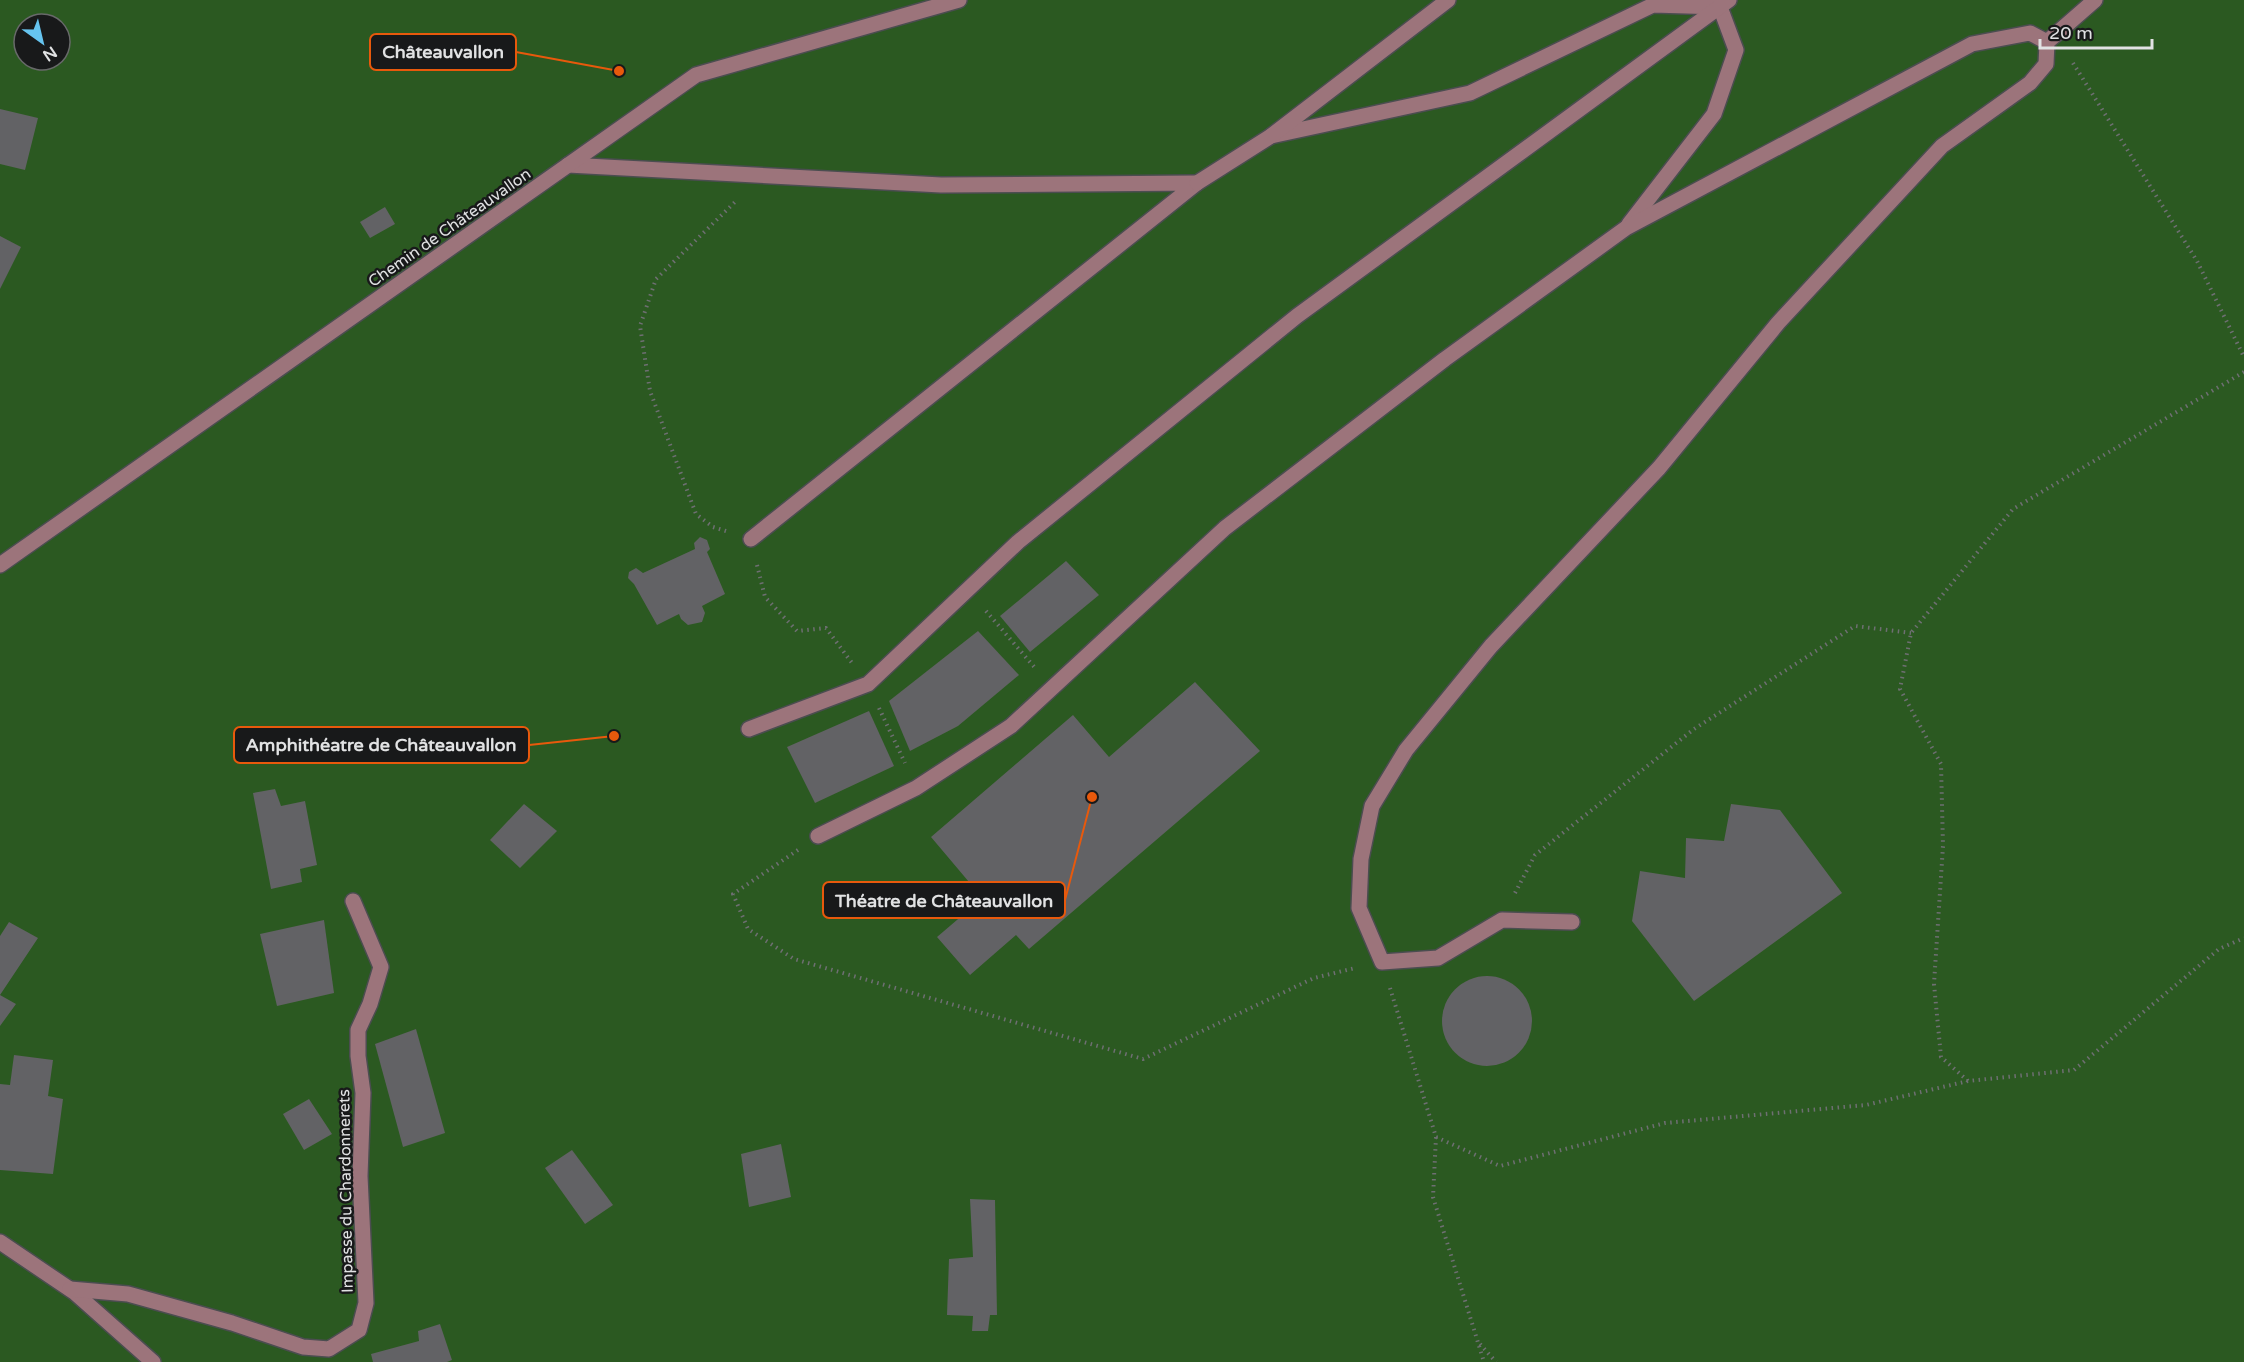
<svg xmlns="http://www.w3.org/2000/svg" width="2244" height="1362" viewBox="0 0 2244 1362" font-family="'Varela Round',sans-serif">
<rect width="100%" height="100%" fill="#2f3134"/>
<!-- green -->
<path fill="#2b5921" fill-rule="evenodd" d="M0,0h2244v1362h-2244zM24,24h36v36h-36z"/>
<!-- building -->
<g fill="#626265">
<polygon points="0,109 38,118 25,170 0,164"/>
<polygon points="385,207 395,224 370,238 360,222"/>
<polygon points="0,236 21,247 0,289"/>
<polygon points="700,537 707,540 710,549 707,552 725,594 702,606 705,613 702,622 688,625 681,619 679,614 657,625 634,584 628,578 629,572 636,568 643,573 695,549 694,543"/>
<polygon points="1066,561 1099,595 1030,652 1000,616"/>
<polygon points="978,631 1019,675 958,726 910,751 889,701"/>
<polygon points="1195,682 1260,751 1029,949 1016,935 970,975 937,937 971,908 958,892 969,882 931,837 1073,715 1109,757"/>
<polygon points="869,711 894,766 815,803 787,747"/>
<polygon points="275,789 281,806 305,801 317,865 300,869 302,882 271,889 253,793"/>
<polygon points="524,804 557,831 520,868 490,840"/>
<polygon points="1731,804 1780,810 1842,893 1694,1001 1632,921 1640,871 1685,878 1686,838 1724,841"/>
<polygon points="324,920 334,993 277,1006 260,934"/>
<polygon points="9,922 38,938 0,995 16,1004 0,1026 0,936"/>
<circle cx="1487" cy="1021" r="45"/>
<polygon points="416,1029 445,1133 403,1147 375,1044"/>
<polygon points="14,1055 53,1060 48,1096 63,1099 53,1174 0,1170 0,1084 10,1085"/>
<polygon points="309,1099 332,1134 304,1150 283,1114"/>
<polygon points="781,1144 791,1197 749,1207 741,1154"/>
<polygon points="572,1150 613,1205 585,1224 545,1168"/>
<polygon points="970,1199 995,1200 997,1315 990,1315 988,1331 972,1331 973,1316 947,1315 949,1259 973,1257"/>
<polygon points="440,1324 452,1360 447,1362 373,1362 371,1354 419,1341 418,1331"/>
</g>
<g fill="none" stroke-linecap="round" stroke-linejoin="round">
<defs>
<g id="minor">
<polyline points="1271,136 1470,93 1653,5 1720,7 1736,50 1714,114 1629,224"/>
<polyline points="568,165 941,185 1197,183 751,539"/>
<polyline points="1197,183 1271,136 1448,0"/>
<polyline points="0,565 696,75 959,0"/>
<polyline points="749,729 868,684 1018,542 1297,316 1729,0"/>
<polyline points="818,836 916,788 1011,726 1225,528 1445,359 1626,228 1972,44 2030,33 2047,42"/>
<polyline points="1572,922 1502,920 1438,958 1382,962 1359,908 1361,859 1372,806 1406,750 1491,646 1659,468 1778,323 1942,146 2030,83 2046,64 2047,42 2095,0"/>
<polyline points="0,1242 74,1292 153,1362"/>
<polyline points="70,1289 128,1294 232,1323 303,1347 329,1349 359,1330 366,1303 360,1176 363,1093 358,1056 358,1030 370,1004 381,967 353,901"/>
</g>
</defs>
<!-- minor casing -->
<use href="#minor" stroke="#4b4d50" stroke-width="18"/>
<!-- path -->
<g stroke="#6e6f72" stroke-width="4" stroke-dasharray="1.5 4.5" stroke-linecap="butt">
<polyline points="2073,63 2197,261 2244,357"/>
<polyline points="726,531 713,527 696,514 650,391 640,326 656,279 735,202"/>
<polyline points="757,565 765,597 797,631 826,628 852,663"/>
<polyline points="986,611 1036,669"/>
<polyline points="879,708 905,763"/>
<polyline points="798,850 733,894 748,929 794,959 1143,1059 1314,978 1355,968"/>
<polyline points="1515,893 1535,855 1694,729 1855,626 1911,633"/>
<polyline points="1390,988 1436,1137 1433,1197 1484,1362"/>
<polyline points="1968,1081 1941,1057 1934,984 1943,846 1941,764 1900,689 1911,633 2013,509 2244,372"/>
<polyline points="1436,1137 1500,1166 1665,1123 1866,1105 1968,1081 2074,1070 2219,949 2244,938"/>
<polyline points="1480,1344 1496,1362"/>
</g>
<!-- minor -->
<use href="#minor" stroke="#9c747b" stroke-width="15"/>
</g>
<g text-anchor="middle" stroke-width="5" stroke-linejoin="round" paint-order="stroke">
<!-- street labels -->
<g font-size="16" fill="#e1e2e3" stroke="#18191a">
<text transform="translate(449 227) rotate(-35)" y="6">Chemin de Châteauvallon</text>
<text transform="translate(345 1191) rotate(-91)" y="6">Impasse du Chardonnerets</text>
</g>
</g>
<!-- callouts -->
<path fill="none" stroke="#e8590c" stroke-width="2" d="M619 71L516 52M614 736L529 745M1092 797L1065 900"/>
<g fill="#e8590c" stroke="#18191a" stroke-width="2">
<circle cx="619" cy="71" r="6"/>
<circle cx="614" cy="736" r="6"/>
<circle cx="1092" cy="797" r="6"/>
</g>
<g fill="#18191a" stroke="#e8590c" stroke-width="2">
<rect x="370" y="34" width="146" height="36" rx="6"/>
<rect x="234" y="727" width="295" height="36" rx="6"/>
<rect x="823" y="882" width="242" height="36" rx="6"/>
</g>
<g font-size="18" text-anchor="middle" font-weight="bold" fill="#e1e2e3">
<text x="443" y="58">Châteauvallon</text>
<text x="381" y="751">Amphithéatre de Châteauvallon</text>
<text x="944" y="907">Théatre de Châteauvallon</text>
</g>
<!-- north arrow -->
<g transform="translate(42 42) rotate(146)"><circle r="28" fill="#18191a" stroke="#68696a" stroke-width="1.5"/>
<path d="M0-4.5L10 22L0 15L-10 22Z" fill="#66c4ef"/>
<text y="-9" font-size="16" font-weight="bold" text-anchor="middle" fill="#e1e2e3">N</text>
</g>
<!-- scale -->
<path d="M2040 39v9h112v-9" fill="none" stroke="#e1e2e3" stroke-width="3"/>
<text x="2049" y="39" font-size="18" fill="#e1e2e3" stroke="#18191a" stroke-width="4.5" paint-order="stroke">20 m</text>
</svg>
